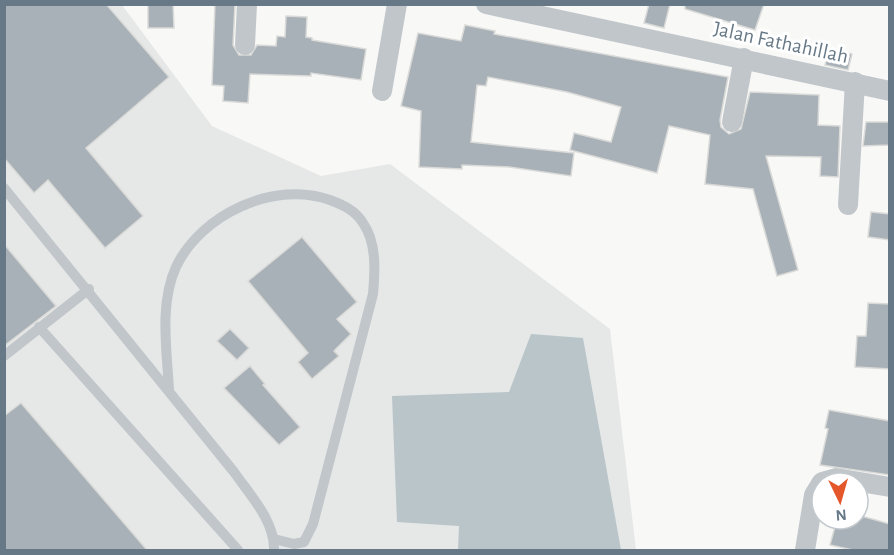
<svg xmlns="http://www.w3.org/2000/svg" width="894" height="555" viewBox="0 0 894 555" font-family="'Alegreya Sans',sans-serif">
<rect width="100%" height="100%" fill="#f8f8f6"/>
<!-- built -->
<polygon fill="#e6e7e7" points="4,5 122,5 212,126 321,176 390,164 610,329 636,550 5,550"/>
<!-- water -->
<polygon fill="#b9c5c9" points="531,334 583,338 621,550 458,550 459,526 397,522 392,396 509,392"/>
<!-- building -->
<g fill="#a8b1b7" stroke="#dadad8" stroke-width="1.5">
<polygon points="4,4 106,4 169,77 86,148 143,216 105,248 48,180 34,193 4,158"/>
<polygon points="148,4 173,4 174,28 148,28"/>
<polygon points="215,4 235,4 233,45 239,55 251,55 257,45 276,46 277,36 285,37 286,16 307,17 306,37 312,38 312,40 366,49 361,80 311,73 311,76 250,74 248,103 223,101 224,86 212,85"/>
<polygon points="649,4 670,4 664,28 644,23"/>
<polygon points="685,4 764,4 755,30 685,9"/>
<polygon points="465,25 495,31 494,34 728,77 720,120 721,127 729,134 741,129 750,92 819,95 818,125 840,126 838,177 820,176 821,157 766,156 798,270 777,276 753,189 705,184 710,135 669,126 657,173 570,150 574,133 611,142 621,107 567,92 488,77 486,86 477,85 471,142 574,153 571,176 509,167 462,165 462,169 419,167 421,111 401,106 418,33 461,41"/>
<polygon points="830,48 852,54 848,70 825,65"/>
<polygon points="866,122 889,122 890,145 863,146"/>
<polygon points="871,212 890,214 890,240 868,237"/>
<polygon points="302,237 357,302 337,319 351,334 334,351 339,356 312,379 298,362 308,353 248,281"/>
<polygon points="4,244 56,306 4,346"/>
<polygon points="868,303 890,304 890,369 855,367 857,336 866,336"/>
<polygon points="230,329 249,348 237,360 217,341"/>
<polygon points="250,366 265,384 263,385 300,427 279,445 224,388"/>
<polygon points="21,403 147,550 4,550 4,416"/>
<polygon points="829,410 890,421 890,475 820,465 828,429 825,428"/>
<polygon points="858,515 890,524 890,550 853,550 830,545 837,519 858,519"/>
</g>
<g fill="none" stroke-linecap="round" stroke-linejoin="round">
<!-- lane -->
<g stroke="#c1c6ca" stroke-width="10">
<path d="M4,188l230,284c16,23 41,49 40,78"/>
<polyline points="39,327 238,550"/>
<polyline points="4,356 89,289"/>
<path d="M169,390c-2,-39 -10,-86 7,-123 25,-53 99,-87 154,-67 13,5 25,10 33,23 14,20 12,48 10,71l-60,230 -9,18 -10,2 -20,-5"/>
</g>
<!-- street -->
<g stroke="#c1c6ca" stroke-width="20">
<polyline points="486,4 890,91"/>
<polyline points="245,45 247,4"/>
<polyline points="382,91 397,4"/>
<polyline points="732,122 744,58"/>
<polyline points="848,205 855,82"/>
<polyline points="805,550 814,495 822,482 836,478 890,487"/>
</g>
</g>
<g text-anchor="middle" stroke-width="6" stroke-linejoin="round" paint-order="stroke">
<!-- street labels -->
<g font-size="21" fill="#677987" stroke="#fff">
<text transform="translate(781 42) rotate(12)" y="7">Jalan Fathahillah</text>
</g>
</g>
<!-- border -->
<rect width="894" height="555" fill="none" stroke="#677987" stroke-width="12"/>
<!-- north arrow -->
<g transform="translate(840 501) rotate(175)"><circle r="28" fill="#ffffff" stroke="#c2c9cf" stroke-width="1.5"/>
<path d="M0-4.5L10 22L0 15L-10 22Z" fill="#e4572a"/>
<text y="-9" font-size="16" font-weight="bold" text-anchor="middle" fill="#677987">N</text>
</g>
</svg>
